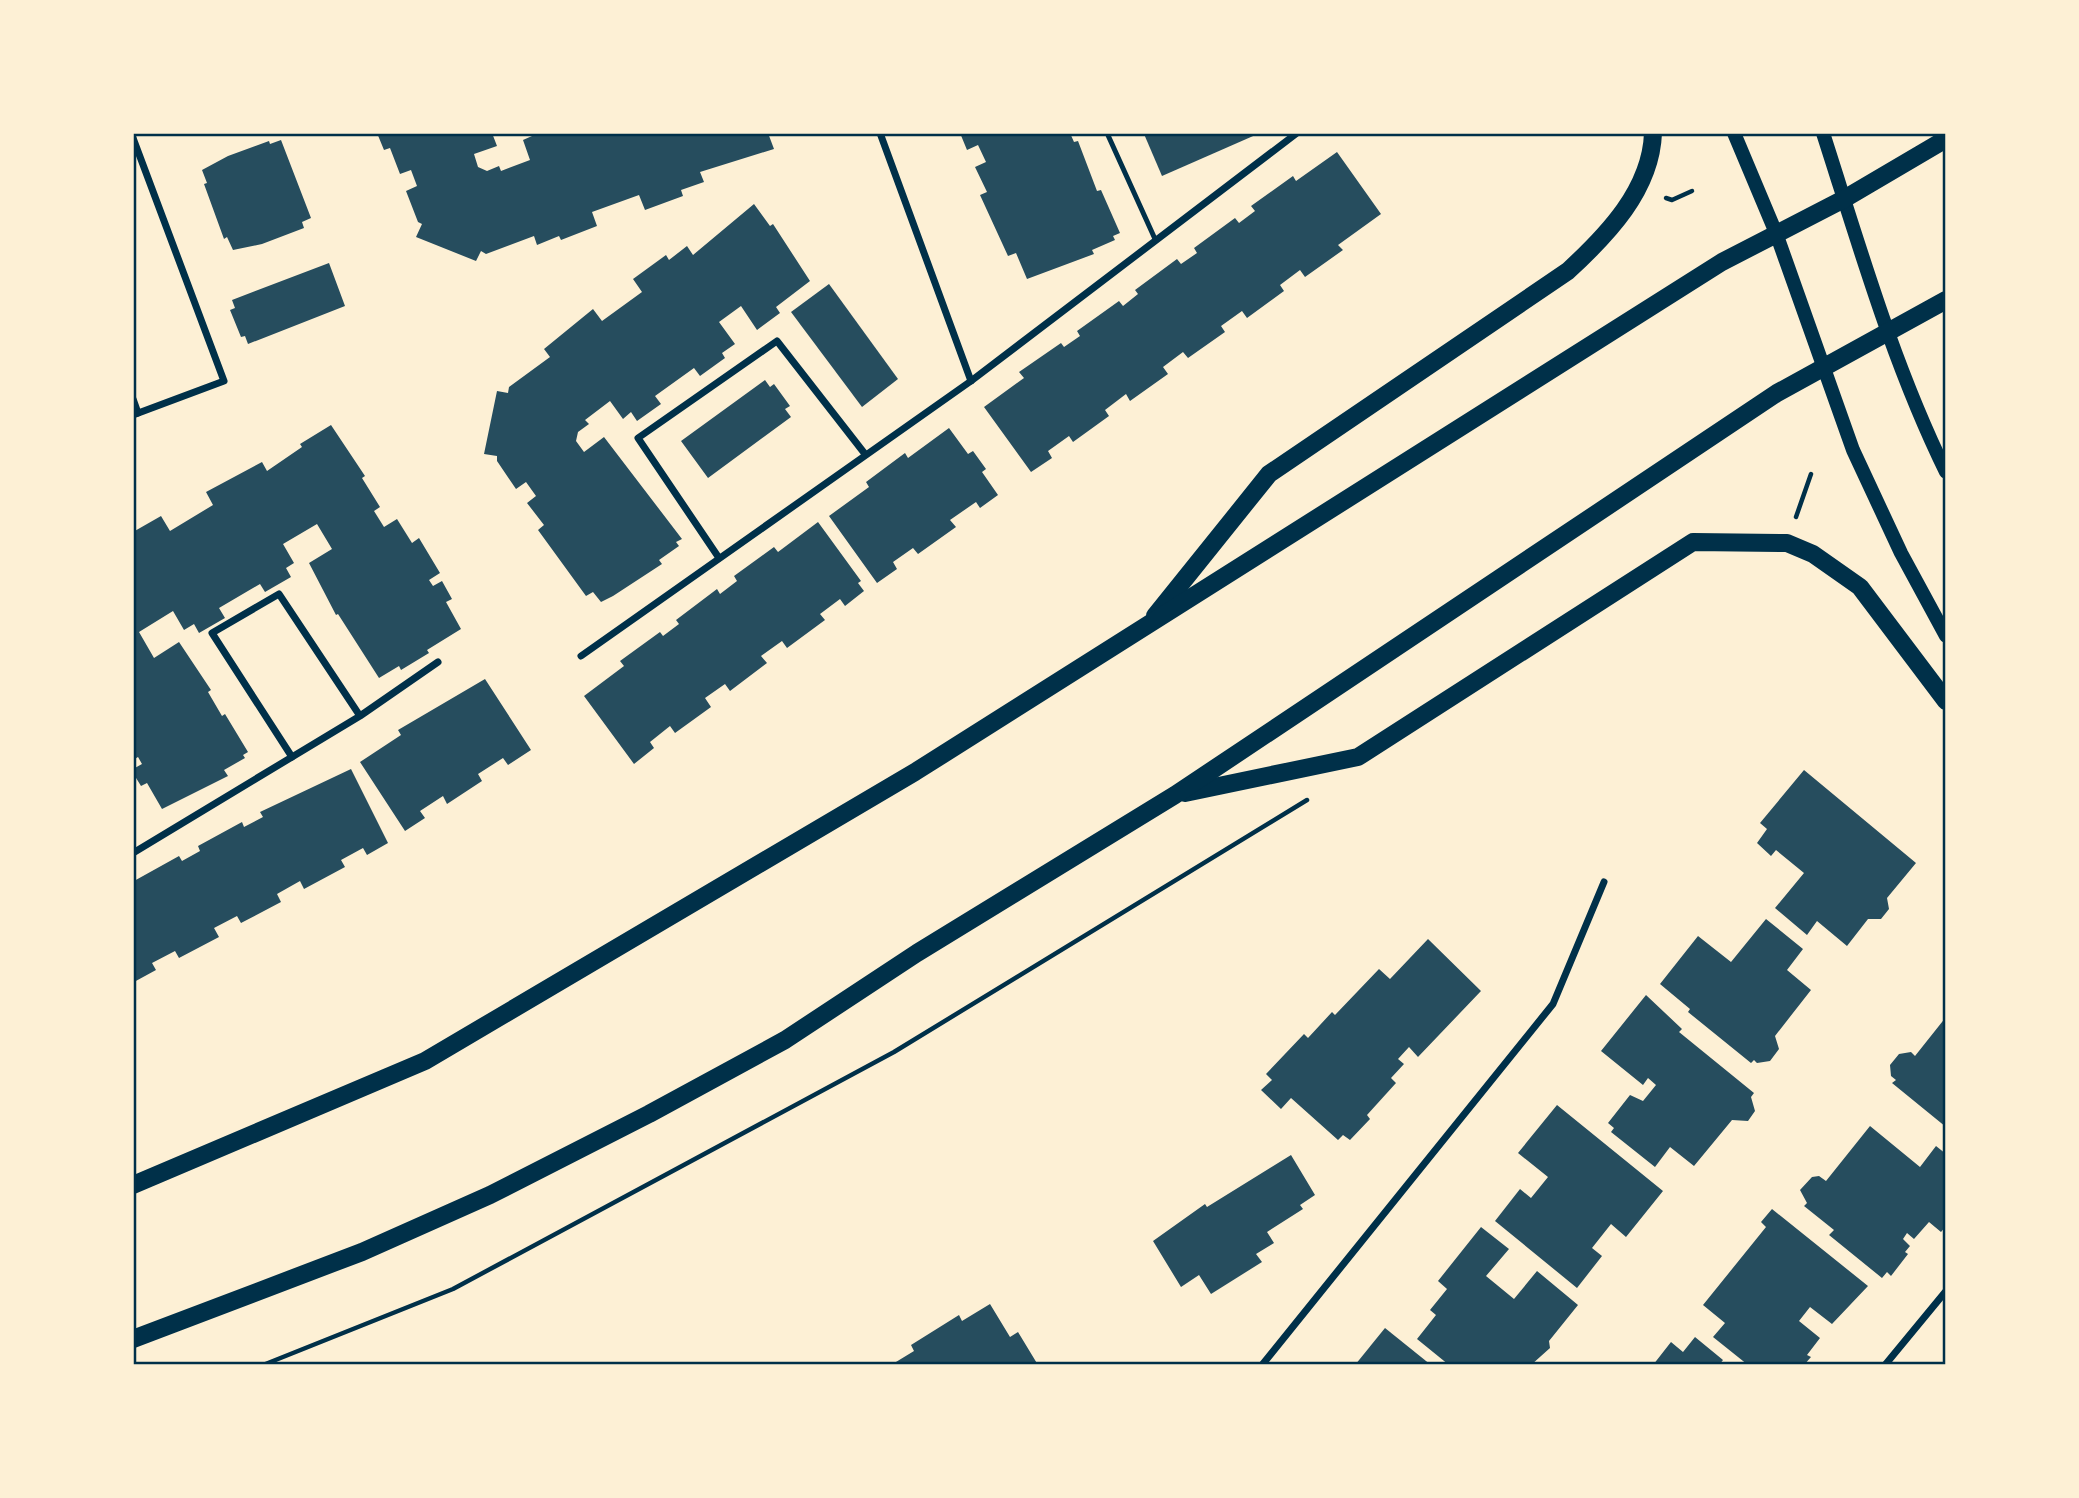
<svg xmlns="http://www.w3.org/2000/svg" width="2079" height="1498" viewBox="0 0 2079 1498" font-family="Georgia,serif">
<rect width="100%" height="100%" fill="#fdf0d5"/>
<!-- building -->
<g fill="#264d5e">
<polygon points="377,133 492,133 497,146 474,154 478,167 487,171 499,166 501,171 530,160 523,140 532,136 531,133 768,133 774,149 700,172 704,182 681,190 683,196 645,210 639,195 592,212 597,226 561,240 559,236 537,245 534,236 486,254 481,251 476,261 416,237 422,224 418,222 406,191 417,186 411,170 400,174 390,148 384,150"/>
<polygon points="960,133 1070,133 1074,142 1078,141 1097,191 1101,190 1120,233 1113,236 1115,240 1092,250 1094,254 1027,279 1016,253 1008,256 980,195 987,192 975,167 986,162 978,145 967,150"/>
<polygon points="1147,133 1260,133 1162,176 1144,134"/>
<polygon points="281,140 311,218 302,222 304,228 262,244 233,250 227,237 224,239 204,184 207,183 202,170 228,156 269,141 270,144"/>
<polygon points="1337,152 1381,214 1338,245 1343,250 1305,277 1300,270 1280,285 1284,291 1247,318 1242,311 1221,326 1225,332 1188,358 1183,352 1163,367 1168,374 1130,401 1126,394 1105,410 1109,416 1073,442 1069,436 1048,451 1052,458 1031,472 984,407 1024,378 1019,372 1061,343 1064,347 1080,336 1077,331 1119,301 1123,306 1138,294 1135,290 1177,259 1181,264 1197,253 1194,248 1235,218 1239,223 1255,211 1251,206 1293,176 1296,181"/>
<polygon points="754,204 770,226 773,224 810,281 776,307 780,313 757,330 741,306 719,322 735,344 722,353 725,358 700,376 694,368 655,396 661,404 637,421 631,412 623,419 610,401 585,420 589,424 578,432 576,441 584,452 604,437 682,539 676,542 679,546 659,560 662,564 613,596 601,602 593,592 586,596 538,530 544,525 527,503 536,496 526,482 516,489 497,461 497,456 484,454 497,391 508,393 509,387 550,357 544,349 593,309 602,321 642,292 633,279 666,255 669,260 687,246 693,255"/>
<polygon points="329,263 345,306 248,344 245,336 241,337 230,310 235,308 232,300"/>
<polygon points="829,284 898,379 862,407 791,312"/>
<polygon points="765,380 770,387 774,384 790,406 785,409 791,417 708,478 681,441"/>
<polygon points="331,425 365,476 362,478 380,507 374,511 384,527 397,519 412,543 419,538 440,573 429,580 433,586 442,581 452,599 446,602 461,629 427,650 429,653 401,670 399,666 379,678 338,614 336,615 309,563 332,549 317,524 283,544 294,563 286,568 291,577 265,592 260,584 219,608 225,618 199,633 194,624 184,630 173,611 139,632 154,658 179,642 211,690 208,692 222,716 225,714 248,752 243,755 245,758 224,770 228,776 162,809 147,783 141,786 133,773 133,769 142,764 138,757 133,760 133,532 161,516 170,531 213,505 206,492 262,462 267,471 302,447 300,444"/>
<polygon points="949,428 968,454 973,451 986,469 982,472 998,495 980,508 976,502 950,520 956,527 918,554 913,548 893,562 897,569 877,583 829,516 869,487 866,482 905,453 908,458"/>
<polygon points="818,522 861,581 858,583 864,591 845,606 840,599 820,614 825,620 787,648 782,641 761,656 767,663 730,691 725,684 705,698 711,707 675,733 670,726 650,742 654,748 634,764 584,696 624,666 620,661 660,632 663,636 679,624 676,620 717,589 720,594 737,581 734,576 774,547 778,552"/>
<polygon points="485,679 531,750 508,765 503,758 478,774 482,781 447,804 443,796 420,811 425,818 405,831 360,762 401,735 398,730"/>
<polygon points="351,769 388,843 367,855 363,848 341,860 345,867 304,889 300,881 277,894 281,902 241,923 237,916 214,928 219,937 179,958 175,951 152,963 156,970 134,982 134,881 179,856 182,861 200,851 198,846 242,822 244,827 263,817 260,812"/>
<polygon points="1804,770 1916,863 1887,898 1889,909 1881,919 1868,919 1847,946 1817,921 1807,935 1775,908 1804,873 1776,850 1771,856 1757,843 1767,829 1760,823"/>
<polygon points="1766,919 1803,949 1787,970 1811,990 1775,1036 1779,1049 1770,1061 1757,1063 1754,1060 1751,1063 1688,1012 1690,1009 1660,984 1698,936 1731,962"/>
<polygon points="1428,939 1481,991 1418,1057 1409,1047 1398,1059 1404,1064 1391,1078 1396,1083 1367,1115 1370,1119 1350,1140 1343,1135 1338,1140 1291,1098 1281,1109 1261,1090 1272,1080 1266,1074 1304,1034 1308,1038 1332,1012 1335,1015 1379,969 1390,979"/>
<polygon points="1646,995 1682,1029 1679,1032 1754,1093 1751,1097 1755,1111 1748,1121 1732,1120 1694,1166 1670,1147 1655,1167 1611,1132 1614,1128 1608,1123 1630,1095 1643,1101 1656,1085 1648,1078 1643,1085 1601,1051"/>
<polygon points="1946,1017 1946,1127 1892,1083 1896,1080 1891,1076 1890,1065 1899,1054 1911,1052 1915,1056"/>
<polygon points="1557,1105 1663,1191 1626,1237 1611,1224 1592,1248 1602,1256 1577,1288 1495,1221 1520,1189 1531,1198 1548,1177 1518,1153"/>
<polygon points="1870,1126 1920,1167 1936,1146 1946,1154 1946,1226 1941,1232 1929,1222 1914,1239 1907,1233 1903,1239 1910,1246 1905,1252 1908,1254 1891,1276 1887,1272 1882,1278 1829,1235 1834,1230 1804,1206 1807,1203 1800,1190 1812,1177 1819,1176 1826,1181"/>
<polygon points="1291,1155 1315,1195 1300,1205 1303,1209 1267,1232 1274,1243 1256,1254 1262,1262 1211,1294 1199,1275 1181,1287 1153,1241 1205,1204 1207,1207"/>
<polygon points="1772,1209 1868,1286 1832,1324 1810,1307 1799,1321 1820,1338 1807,1355 1811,1357 1804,1365 1748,1365 1713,1337 1725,1323 1703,1305 1766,1227 1761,1222"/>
<polygon points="1481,1227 1509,1249 1486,1276 1514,1299 1537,1271 1578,1305 1549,1341 1550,1348 1531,1365 1449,1365 1417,1339 1436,1315 1430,1310 1447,1289 1438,1281"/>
<polygon points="990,1304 1010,1337 1018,1332 1038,1365 891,1365 914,1351 911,1345 959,1315 962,1321"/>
<polygon points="1385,1328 1431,1365 1355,1365"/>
<polygon points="1695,1337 1723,1360 1719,1365 1653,1365 1671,1342 1683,1352"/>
</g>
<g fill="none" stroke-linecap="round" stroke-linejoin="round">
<!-- path -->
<g stroke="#003049" stroke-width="4.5">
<polyline points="1666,198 1672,200 1692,191"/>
<polyline points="1796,517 1811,474"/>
<polyline points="263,1365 453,1289 894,1052 1307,800"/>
</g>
<!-- service -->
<polyline stroke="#003049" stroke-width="5" points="1107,133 1155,239"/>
<!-- minor -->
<g stroke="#003049" stroke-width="7">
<polyline points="880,133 971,381"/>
<polyline points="133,138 224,381 133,415"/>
<polyline points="133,399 138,413"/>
<polyline points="719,558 638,438 777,341 865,454"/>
<polyline points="581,656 971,381 1297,133"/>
<polyline points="360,716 279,594 212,633 292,757 360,716 438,662"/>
<polyline points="133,853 292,757"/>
<polyline points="1262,1365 1553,1004 1604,882"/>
<polyline points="1885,1365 1946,1291"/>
</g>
<!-- secondary -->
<g stroke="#003049" stroke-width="14">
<polyline points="1734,133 1776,233 1853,450 1901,553 1946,636"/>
<path d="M1823,133c37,115 70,231 123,339"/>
</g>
<!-- primary -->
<g stroke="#003049" stroke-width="18">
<path d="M1155,616l114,-142 299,-203c39,-36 83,-81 85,-138"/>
<polyline points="1185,793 1358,757 1693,542 1787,543 1813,554 1860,587 1946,701"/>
<polyline points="133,1185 425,1061 915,772 1722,262 1844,199 1946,139"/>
<polyline points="133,1339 362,1252 490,1195 649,1114 785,1040 917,953 1175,795 1777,393 1946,300"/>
</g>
</g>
<!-- border -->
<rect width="2079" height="1498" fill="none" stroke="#fdf0d5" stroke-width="270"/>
<rect x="135" y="135" width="1809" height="1228" fill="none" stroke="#003049" stroke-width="2.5"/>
</svg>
